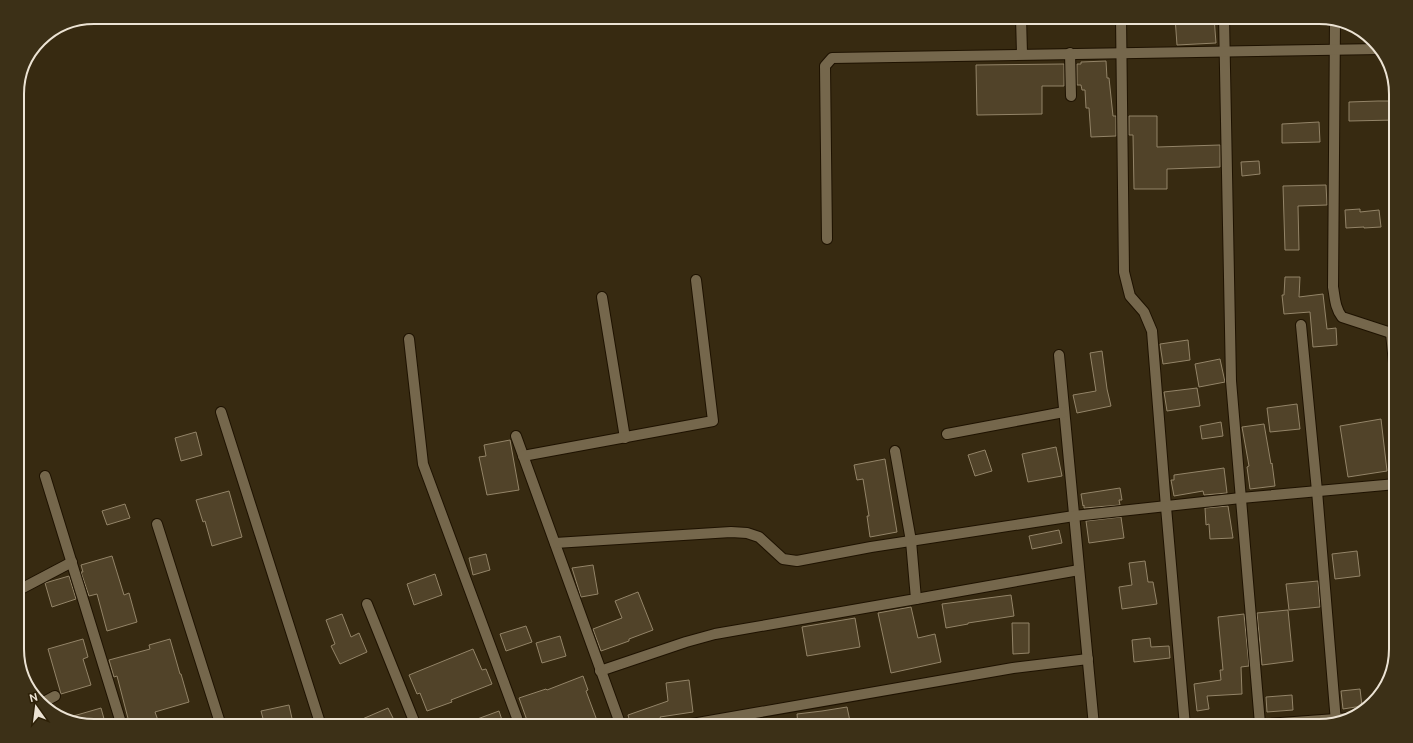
<svg xmlns="http://www.w3.org/2000/svg" width="1413" height="743" viewBox="0 0 1413 743" font-family="Ubuntu,sans-serif">
<rect width="100%" height="100%" fill="#372a11"/>
<!-- building -->
<g fill="#514329" stroke="#938468">
<polygon points="1175,17 1214,17 1216,43 1177,45"/>
<polygon points="1106,61 1107,78 1109,78 1113,116 1116,116 1116,136 1091,137 1089,108 1086,108 1085,90 1082,90 1081,85 1077,85 1077,64 1081,64 1081,62"/>
<polygon points="1064,64 1064,86 1042,86 1042,114 977,115 976,65"/>
<polygon points="1378,101 1396,101 1396,120 1349,121 1349,102"/>
<polygon points="1129,116 1157,116 1157,147 1220,145 1220,167 1167,169 1167,189 1134,189 1133,135 1129,135"/>
<polygon points="1319,122 1320,142 1282,143 1282,124"/>
<polygon points="1259,161 1260,174 1242,176 1241,162"/>
<polygon points="1326,185 1327,205 1298,206 1299,250 1285,250 1283,186"/>
<polygon points="1360,209 1360,212 1379,210 1381,227 1364,228 1364,227 1346,228 1345,210"/>
<polygon points="1285,277 1300,277 1299,297 1323,294 1327,329 1336,328 1337,345 1313,347 1310,312 1284,314 1282,295 1284,295"/>
<polygon points="1188,340 1190,360 1163,364 1160,344"/>
<polygon points="1102,351 1107,389 1111,406 1077,413 1073,395 1096,391 1090,353"/>
<polygon points="1220,359 1225,382 1199,387 1195,364"/>
<polygon points="1197,388 1200,406 1167,411 1164,392"/>
<polygon points="1297,404 1300,429 1270,432 1267,408"/>
<polygon points="1381,419 1387,471 1348,477 1340,426"/>
<polygon points="1221,422 1223,436 1202,439 1200,426"/>
<polygon points="1264,424 1271,464 1272,463 1275,486 1250,489 1247,467 1249,466 1242,427"/>
<polygon points="196,432 202,455 181,461 175,438"/>
<polygon points="510,440 519,490 487,495 479,457 486,456 484,445"/>
<polygon points="1056,447 1062,476 1028,482 1022,454"/>
<polygon points="985,450 992,471 975,476 968,455"/>
<polygon points="885,459 897,532 870,537 867,516 869,516 863,479 857,480 854,465"/>
<polygon points="1224,468 1227,493 1204,495 1203,491 1174,496 1171,480 1174,480 1174,475"/>
<polygon points="1120,488 1122,500 1119,500 1120,505 1084,508 1084,505 1083,506 1081,494"/>
<polygon points="229,491 242,537 212,546 205,521 203,522 196,500"/>
<polygon points="125,504 130,518 107,525 102,511"/>
<polygon points="1228,506 1233,538 1210,539 1209,524 1206,525 1205,508"/>
<polygon points="1121,517 1124,538 1089,543 1086,521"/>
<polygon points="1059,530 1062,543 1032,549 1029,536"/>
<polygon points="1357,551 1360,576 1335,579 1332,554"/>
<polygon points="486,554 490,570 473,575 469,558"/>
<polygon points="112,556 124,595 129,593 137,622 107,631 97,594 89,596 81,572 83,572 81,565"/>
<polygon points="1145,561 1148,582 1153,582 1157,604 1122,609 1119,587 1132,585 1129,563"/>
<polygon points="593,565 598,594 581,597 572,568"/>
<polygon points="435,574 442,595 414,605 407,584"/>
<polygon points="69,576 76,599 52,607 45,583"/>
<polygon points="1318,581 1320,607 1289,610 1286,584"/>
<polygon points="638,592 653,630 629,639 629,641 601,651 593,629 622,618 615,601"/>
<polygon points="1011,595 1014,616 968,623 968,624 946,628 942,604"/>
<polygon points="911,607 918,638 935,634 941,662 891,673 878,613"/>
<polygon points="1288,610 1293,661 1262,665 1257,613"/>
<polygon points="342,614 351,637 359,633 367,652 340,664 331,646 335,644 326,620"/>
<polygon points="1244,614 1249,666 1241,667 1242,694 1207,696 1209,709 1197,711 1194,684 1221,680 1220,670 1223,670 1218,617"/>
<polygon points="855,618 860,647 807,656 802,627"/>
<polygon points="1012,623 1029,623 1029,653 1013,654"/>
<polygon points="526,626 532,642 506,651 500,634"/>
<polygon points="560,636 566,656 542,663 536,643"/>
<polygon points="1150,638 1151,647 1169,646 1170,658 1134,662 1132,640"/>
<polygon points="83,639 88,657 83,659 91,685 61,694 48,649"/>
<polygon points="170,639 180,674 181,674 189,702 155,712 160,726 130,726 117,676 114,677 109,660 150,649 149,645"/>
<polygon points="473,649 482,670 486,669 492,684 451,700 452,702 427,711 420,693 417,694 409,675"/>
<polygon points="583,676 588,690 586,691 599,726 529,726 519,698 546,689 547,690"/>
<polygon points="689,680 693,712 660,717 663,726 631,726 628,715 668,701 666,683"/>
<polygon points="1360,689 1362,706 1343,709 1341,691"/>
<polygon points="1292,695 1293,710 1267,712 1266,697"/>
<polygon points="289,705 293,723 281,726 265,726 261,711"/>
<polygon points="847,707 851,726 798,726 797,714 822,711"/>
<polygon points="101,708 106,726 94,726 63,719"/>
<polygon points="388,708 395,722 386,726 346,726"/>
<polygon points="499,711 504,726 461,726 461,725"/>
</g>
<g fill="none" stroke-linecap="round" stroke-linejoin="round">
<defs>
<g id="street">
<polyline points="1021,17 1022,54"/>
<polyline points="1121,17 1124,272 1130,296 1144,312 1152,331 1166,507 1185,726"/>
<polyline points="1224,17 1231,381 1260,724"/>
<path d="M1335,21l-2,266c2,11 2,21 9,30l49,16"/>
<polyline points="1070,53 1071,96"/>
<polyline points="827,239 825,66 832,58 1381,49"/>
<polyline points="602,297 625,438"/>
<polyline points="1301,325 1317,491 1336,722"/>
<polyline points="1396,331 1391,333 1396,383"/>
<polyline points="409,339 423,464 520,726"/>
<polyline points="1059,355 1094,726"/>
<polyline points="221,412 321,726"/>
<polyline points="947,434 1064,412"/>
<polyline points="516,436 621,726"/>
<polyline points="523,456 713,421 696,280"/>
<polyline points="45,476 122,726"/>
<polyline points="157,524 221,726"/>
<polyline points="555,543 731,532 747,533 759,537 783,559 797,561 871,547 1074,516 1241,498 1396,484"/>
<polyline points="17,591 72,562"/>
<polyline points="916,599 1079,570"/>
<polyline points="367,604 416,726"/>
<polyline points="600,671 686,642 715,634 916,599 911,541 895,451"/>
<polyline points="42,703 55,696"/>
<polyline points="687,726 692,724 1013,668 1088,659"/>
<polyline points="1241,726 1350,718"/>
</g>
</defs>
<!-- street casing -->
<use href="#street" stroke="#1e1200" stroke-width="12"/>
<!-- street -->
<use href="#street" stroke="#75674c" stroke-width="10"/>
</g>
<!-- crop -->
<path d="M0 0H1413V743H0ZM94 24H1319A70 70 0 0 1 1389 94V649A70 70 0 0 1 1319 719H94A70 70 0 0 1 24 649V94A70 70 0 0 1 94 24Z" fill="#3c3017" fill-rule="evenodd"/>
<path fill="none" stroke="#ece3d4" stroke-width="2" d="M94 24H1319A70 70 0 0 1 1389 94V649A70 70 0 0 1 1319 719H94A70 70 0 0 1 24 649V94A70 70 0 0 1 94 24Z"/>
<!-- north arrow -->
<g transform="translate(36 707) rotate(346)" stroke="#2d2007" stroke-width="3" paint-order="stroke">
<path d="M0-3L7 15L0 10L-7 15Z" fill="#ece3d4"/>
<text y="-6" font-size="11" font-weight="bold" text-anchor="middle" fill="#ece3d4">N</text>
</g>
</svg>
